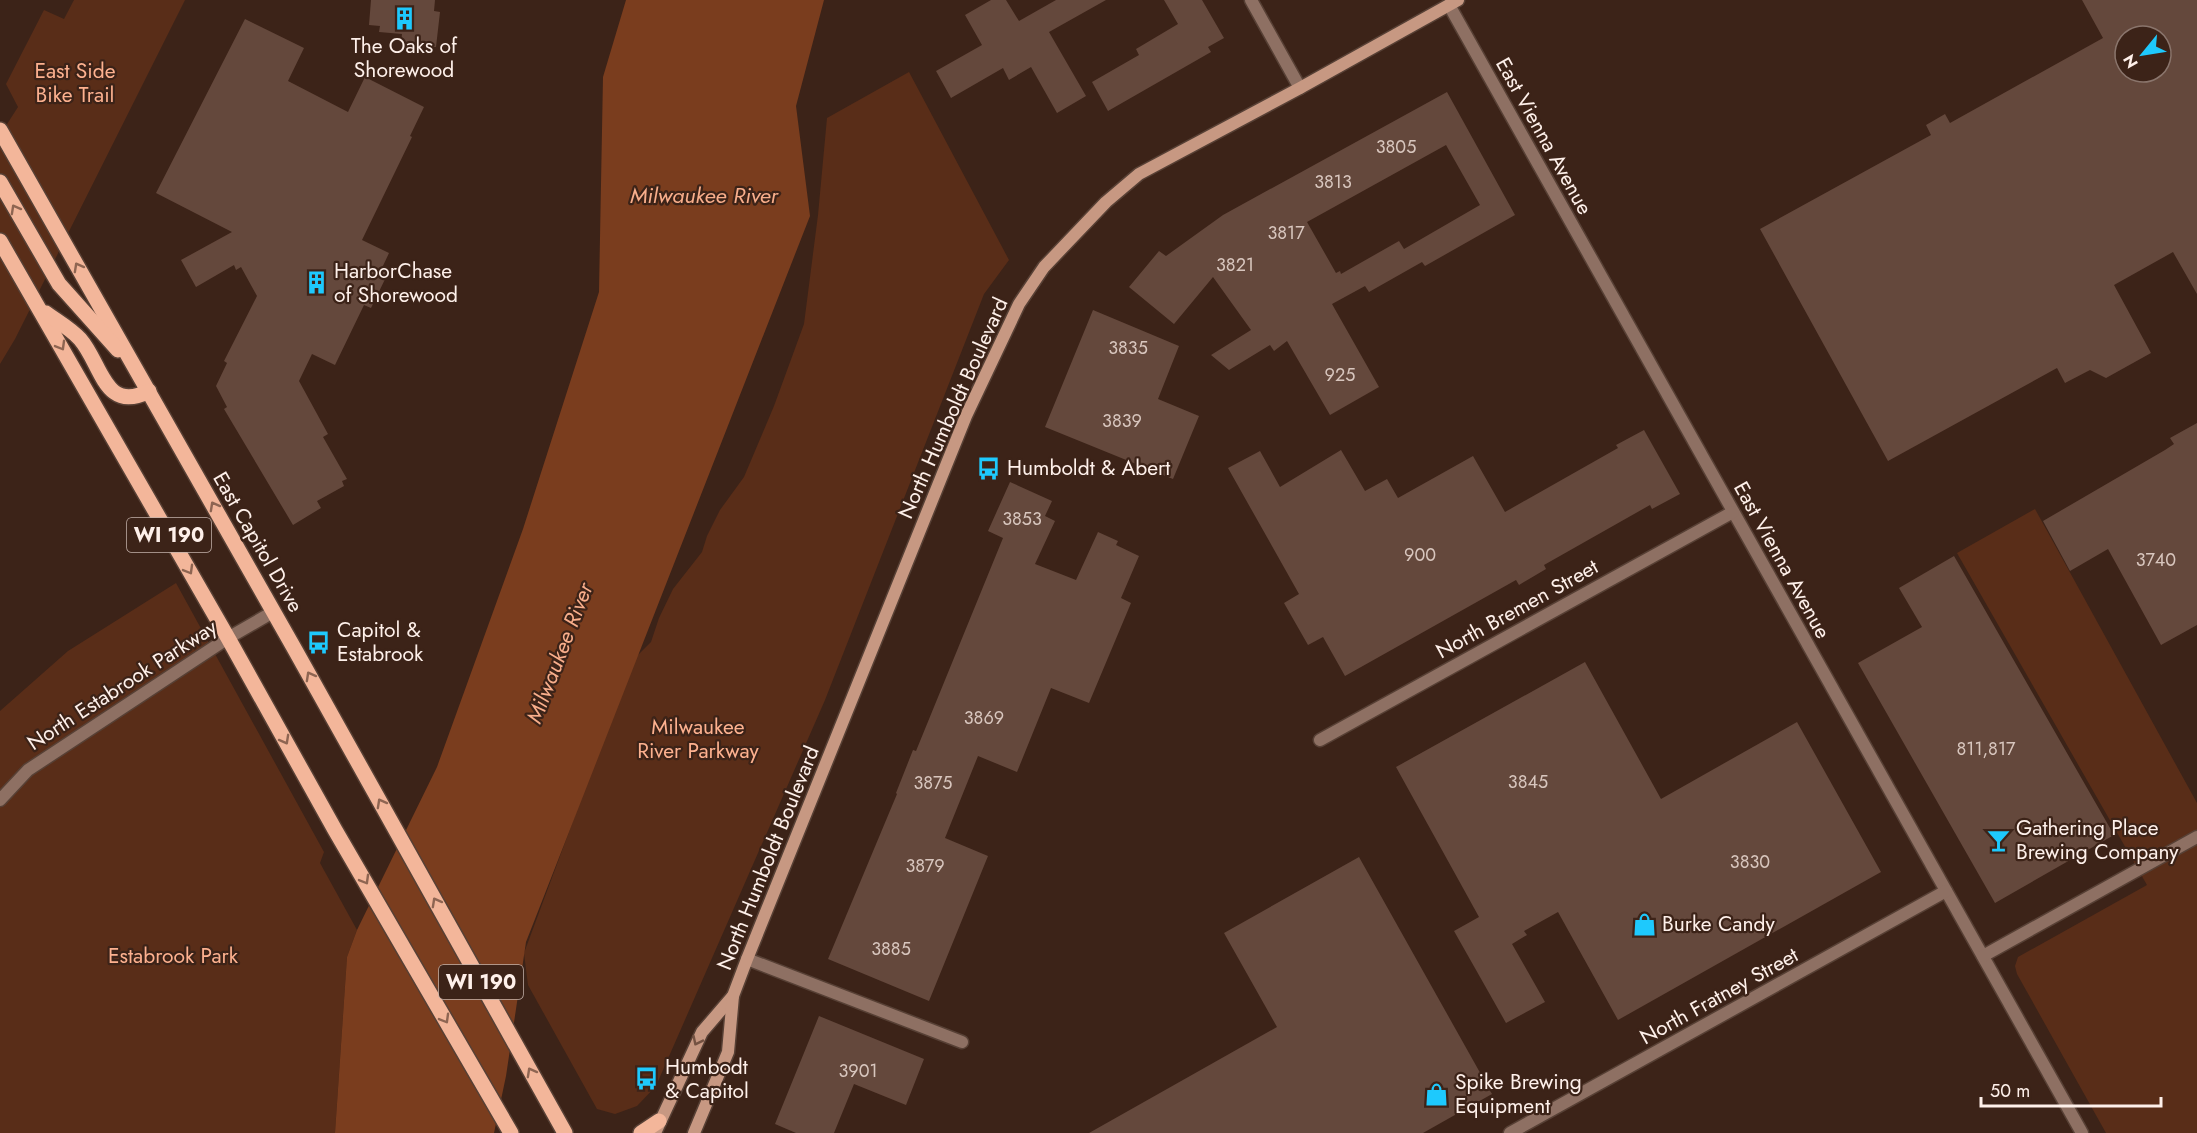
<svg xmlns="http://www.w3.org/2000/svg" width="2197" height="1133" viewBox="0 0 2197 1133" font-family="Jost,sans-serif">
<rect width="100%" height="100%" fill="#3c2318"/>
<!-- green -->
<g fill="#592d18">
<polygon points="74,0 185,0 15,339 0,364 0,135 18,107 6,84 44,10 64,19"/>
<polygon points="909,72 1009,260 984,294 825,700 656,1086 637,1106 615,1114 597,1109 528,985 524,953 576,813 614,679 651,642 659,618 673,589 702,552 707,536 720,510 744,477 774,406 804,324 818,215 827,118"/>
<polygon points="2035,509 2197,803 2197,1133 2106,1133 2017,974 2015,966 2018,957 2147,885 1957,553"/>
<polygon points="176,583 324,852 320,863 357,930 347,957 335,1133 0,1133 0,711 68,651"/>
</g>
<!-- water -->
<polygon fill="#7a3d1e" points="626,0 824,0 796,106 810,216 526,942 506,1076 494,1133 335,1133 347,957 357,930 437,767 523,529 599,292 603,77"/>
<!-- building -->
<g fill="#64483c" fill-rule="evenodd">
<polygon points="371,0 435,0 434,11 440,12 436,47 401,43 402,34 379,32 380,26 369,25"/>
<polygon points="991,0 1006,0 1019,21 1056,0 1106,0 1049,32 1086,96 1057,113 1031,67 1009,80 1003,68 951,98 936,71 982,45 965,15"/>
<polygon points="1164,0 1202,0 1224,38 1208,47 1211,52 1108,111 1092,82 1139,55 1136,49 1178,24"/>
<path d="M2082,0h115v294l-24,-42 -59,33 37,68 -45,25 -16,-8 -25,13 -8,-15 -169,93 -128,-232 171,-94 -5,-10 19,-11 5,9 153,-85zM2125,36h36v36h-36z"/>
<polygon points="245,19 304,48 288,81 348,112 365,77 424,107 410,136 412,137 362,240 389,253 382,268 389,271 371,308 364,305 335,365 312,354 299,381 328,434 323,437 347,479 342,481 344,486 317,501 321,508 293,525 224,409 227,407 216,386 227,363 224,361 257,296 241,267 236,270 234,265 196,287 181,260 232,232 156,193"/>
<path d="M1447,92l68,123 -90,51 -3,-4 -53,30 -4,-6 -33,18 47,83 -49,28 -43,-74 -13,10 -4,-6 -41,25 -18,-15 40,-25 -38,-53 -39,47 -45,-37 30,-36 7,5 57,-41zM1446,145l34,60 -76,44 -5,-8 -58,33 -1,-3 -4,2 -29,-51z"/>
<polygon points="1093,310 1179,346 1158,399 1199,416 1173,479 1045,427"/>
<polygon points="2197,423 2197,625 2161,645 2108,549 2070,571 2043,521 2165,450 2174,444 2170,438"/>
<polygon points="1644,430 1680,494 1652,509 1650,505 1544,565 1546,569 1519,585 1516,580 1345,676 1323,637 1308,645 1284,603 1299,594 1228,468 1260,451 1280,487 1341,450 1365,491 1387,479 1398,498 1473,456 1505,512 1618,448 1616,445"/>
<polygon points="1010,482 1052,501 1045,516 1055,521 1035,564 1076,580 1098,532 1118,541 1116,545 1139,556 1121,598 1131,603 1089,703 1051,688 1017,772 978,756 945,838 988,856 929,1001 828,959 897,794 896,793 913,750 916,751 1003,538 988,531"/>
<polygon points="1954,556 2114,835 1995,903 1858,663 1922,627 1899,588"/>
<polygon points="1585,662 1661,799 1797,722 1881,872 1618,1020 1558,912 1524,931 1527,935 1512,944 1545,1002 1506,1023 1454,931 1479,917 1396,767"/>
<polygon points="1359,857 1492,1094 1423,1133 1089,1133 1277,1027 1224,933"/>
<polygon points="819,1016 924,1059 906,1105 854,1084 834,1133 796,1133 775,1124"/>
</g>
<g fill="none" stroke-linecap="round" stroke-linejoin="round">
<defs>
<g id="street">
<polyline points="1251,0 1300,88"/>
<polyline points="1449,5 2082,1133"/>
<polyline points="1320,740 1733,512"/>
<polyline points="0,800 28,770 228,638 273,612"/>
<polyline points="1983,956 2197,837"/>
<polyline points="747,959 962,1042"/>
<polyline points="1510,1133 1946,891"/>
</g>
<g id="secondary">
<polyline points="655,1133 702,1032 733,996"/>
<polyline points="694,1133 728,1052 733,996 747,959 966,416 1019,304 1044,267 1106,202 1139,174 1300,88 1458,0"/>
</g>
<g id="primary">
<polyline points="0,130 294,648 565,1133"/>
<polyline points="0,182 59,284 118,350"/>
<polyline points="0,241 228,638 335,830 511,1133"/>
<path d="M46,313c11,8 25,16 34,26 22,25 24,75 69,52"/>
<polyline points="641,1133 659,1121"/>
</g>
</defs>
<!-- street casing -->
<use href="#street" stroke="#574035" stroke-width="15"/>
<!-- secondary casing -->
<use href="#secondary" stroke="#574035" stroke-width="15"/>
<!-- primary casing -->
<use href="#primary" stroke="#574035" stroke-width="18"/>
<!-- street -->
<use href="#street" stroke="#8e7063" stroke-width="12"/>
<!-- secondary -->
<use href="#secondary" stroke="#c79882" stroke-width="12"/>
<!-- primary -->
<use href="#primary" stroke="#f3b69a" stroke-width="15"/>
</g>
<!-- one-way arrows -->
<defs><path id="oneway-chevron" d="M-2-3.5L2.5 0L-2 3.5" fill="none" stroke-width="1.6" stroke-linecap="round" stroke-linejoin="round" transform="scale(1.5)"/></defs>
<g stroke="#8e6552">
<use href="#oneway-chevron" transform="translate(15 209) rotate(-119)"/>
<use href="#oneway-chevron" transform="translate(78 267) rotate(-119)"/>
<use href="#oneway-chevron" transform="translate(61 346) rotate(60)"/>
<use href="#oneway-chevron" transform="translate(214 506) rotate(-119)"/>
<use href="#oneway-chevron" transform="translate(189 570) rotate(60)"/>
<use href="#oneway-chevron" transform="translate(310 676) rotate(-119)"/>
<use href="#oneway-chevron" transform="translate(285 740) rotate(61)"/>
<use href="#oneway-chevron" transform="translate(381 803) rotate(-119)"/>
<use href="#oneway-chevron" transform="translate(365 880) rotate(60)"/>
<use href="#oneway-chevron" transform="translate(436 902) rotate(-119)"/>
<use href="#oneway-chevron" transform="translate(445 1019) rotate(60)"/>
<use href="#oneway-chevron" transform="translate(531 1072) rotate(-119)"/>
</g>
<use stroke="#745242" href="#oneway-chevron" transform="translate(697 1041) rotate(116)"/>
<!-- icons -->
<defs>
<symbol id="building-bare" viewBox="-9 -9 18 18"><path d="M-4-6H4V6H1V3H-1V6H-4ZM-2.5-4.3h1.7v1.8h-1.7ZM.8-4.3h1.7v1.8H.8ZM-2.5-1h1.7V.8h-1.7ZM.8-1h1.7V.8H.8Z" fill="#1ec9fd" stroke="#3c2318" stroke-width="2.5" paint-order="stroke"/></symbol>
<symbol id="bus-bare" viewBox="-9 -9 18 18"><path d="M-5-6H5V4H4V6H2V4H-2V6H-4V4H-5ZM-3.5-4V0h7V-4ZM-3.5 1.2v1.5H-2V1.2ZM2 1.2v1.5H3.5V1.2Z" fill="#1ec9fd" stroke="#3c2318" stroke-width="2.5" paint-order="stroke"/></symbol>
<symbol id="bar-bare" viewBox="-9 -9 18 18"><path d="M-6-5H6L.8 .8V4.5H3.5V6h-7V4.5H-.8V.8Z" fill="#1ec9fd" stroke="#3c2318" stroke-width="2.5" paint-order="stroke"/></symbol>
<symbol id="shop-bare" viewBox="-9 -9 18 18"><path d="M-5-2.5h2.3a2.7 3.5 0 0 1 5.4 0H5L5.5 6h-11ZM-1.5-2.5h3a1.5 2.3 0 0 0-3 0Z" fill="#1ec9fd" stroke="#3c2318" stroke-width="2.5" paint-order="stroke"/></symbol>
</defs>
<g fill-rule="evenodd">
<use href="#building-bare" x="388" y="2" width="33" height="33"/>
<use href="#building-bare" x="300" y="266" width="33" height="33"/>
<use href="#bus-bare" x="972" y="452" width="33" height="33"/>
<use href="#bus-bare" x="302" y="626" width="33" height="33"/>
<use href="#bar-bare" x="1982" y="824" width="33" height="33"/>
<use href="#shop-bare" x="1628" y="908" width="33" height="33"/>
<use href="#bus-bare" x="630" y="1062" width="33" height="33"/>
<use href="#shop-bare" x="1420" y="1078" width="33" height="33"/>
</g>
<g text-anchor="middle" stroke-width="4.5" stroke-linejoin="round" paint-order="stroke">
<!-- number labels -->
<g font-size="18" fill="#d8c6be">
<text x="1396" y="153">3805</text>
<text x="1333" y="188">3813</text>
<text x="1286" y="239">3817</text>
<text x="1235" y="271">3821</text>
<text x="1128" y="354">3835</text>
<text x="1340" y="381">925</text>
<text x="1122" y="427">3839</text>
<text x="1022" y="525">3853</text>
<text x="1420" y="561">900</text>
<text x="2156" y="566">3740</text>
<text x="984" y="724">3869</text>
<text x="1986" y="755">811,817</text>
<text x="1528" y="788">3845</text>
<text x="933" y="789">3875</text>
<text x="1750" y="868">3830</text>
<text x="925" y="872">3879</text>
<text x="891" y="955">3885</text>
<text x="858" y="1077">3901</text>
</g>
<!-- shield labels -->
<g fill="#3c2318" stroke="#c4b2ab" stroke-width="1.5">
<rect x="127" y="518" width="84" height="34" rx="4.5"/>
<rect x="439" y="965" width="84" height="34" rx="4.5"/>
</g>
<g font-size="20" font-weight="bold" fill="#fef0ea">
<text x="169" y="542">WI 190</text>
<text x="481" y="989">WI 190</text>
</g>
<!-- poi labels -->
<g font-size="21" fill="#fef0ea" stroke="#3c2318" text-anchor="start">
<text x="404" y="53" text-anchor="middle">The Oaks of<tspan x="404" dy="24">Shorewood</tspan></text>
<text x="334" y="278">HarborChase<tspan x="334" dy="24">of Shorewood</tspan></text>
<text x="1007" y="475">Humboldt &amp; Abert</text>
<text x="337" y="637">Capitol &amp;<tspan x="337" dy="24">Estabrook</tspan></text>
<text x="2016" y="835">Gathering Place<tspan x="2016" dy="24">Brewing Company</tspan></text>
<text x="1662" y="931">Burke Candy</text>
<text x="665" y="1074">Humbodt<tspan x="665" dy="24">&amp; Capitol</tspan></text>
<text x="1455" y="1089">Spike Brewing<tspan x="1455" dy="24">Equipment</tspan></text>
</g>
<!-- park labels -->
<g font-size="21" fill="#fdb18f" stroke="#3c2318">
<text x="75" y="78">East Side<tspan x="75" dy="24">Bike Trail</tspan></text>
<text x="698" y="734">Milwaukee<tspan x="698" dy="24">River Parkway</tspan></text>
<text x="173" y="963">Estabrook Park</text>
</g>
<!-- street labels -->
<g font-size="21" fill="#fef0ea" stroke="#3c2318">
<text transform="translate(1544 136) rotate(61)" y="7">East Vienna Avenue</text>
<text transform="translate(953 408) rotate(-66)" y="7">North Humboldt Boulevard</text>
<text transform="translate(258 542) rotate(60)" y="7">East Capitol Drive</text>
<text transform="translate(1782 560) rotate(61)" y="7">East Vienna Avenue</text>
<text transform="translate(1517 609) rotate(-29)" y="7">North Bremen Street</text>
<text transform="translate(122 685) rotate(-33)" y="7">North Estabrook Parkway</text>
<text transform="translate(768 858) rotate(-68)" y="7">North Humboldt Boulevard</text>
<text transform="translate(1719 996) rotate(-29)" y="7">North Fratney Street</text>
</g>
<!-- water labels -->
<g font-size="22" font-style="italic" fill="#f9ae8b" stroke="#3c2318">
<text x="704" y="203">Milwaukee River</text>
<text transform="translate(559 653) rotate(-69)" y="8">Milwaukee River</text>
</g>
</g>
<!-- north arrow -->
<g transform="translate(2143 54) rotate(240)"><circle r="28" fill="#3c2318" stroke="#8a756c" stroke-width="1.5"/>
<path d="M0-4.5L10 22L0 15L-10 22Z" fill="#1ec9fd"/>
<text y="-9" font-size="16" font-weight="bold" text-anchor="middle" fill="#fef0ea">N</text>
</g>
<!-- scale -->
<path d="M1981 1097v9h180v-9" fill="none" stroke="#fef0ea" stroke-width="3"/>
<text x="1990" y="1097" font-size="18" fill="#fef0ea" stroke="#3c2318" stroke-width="4.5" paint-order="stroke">50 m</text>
</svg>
